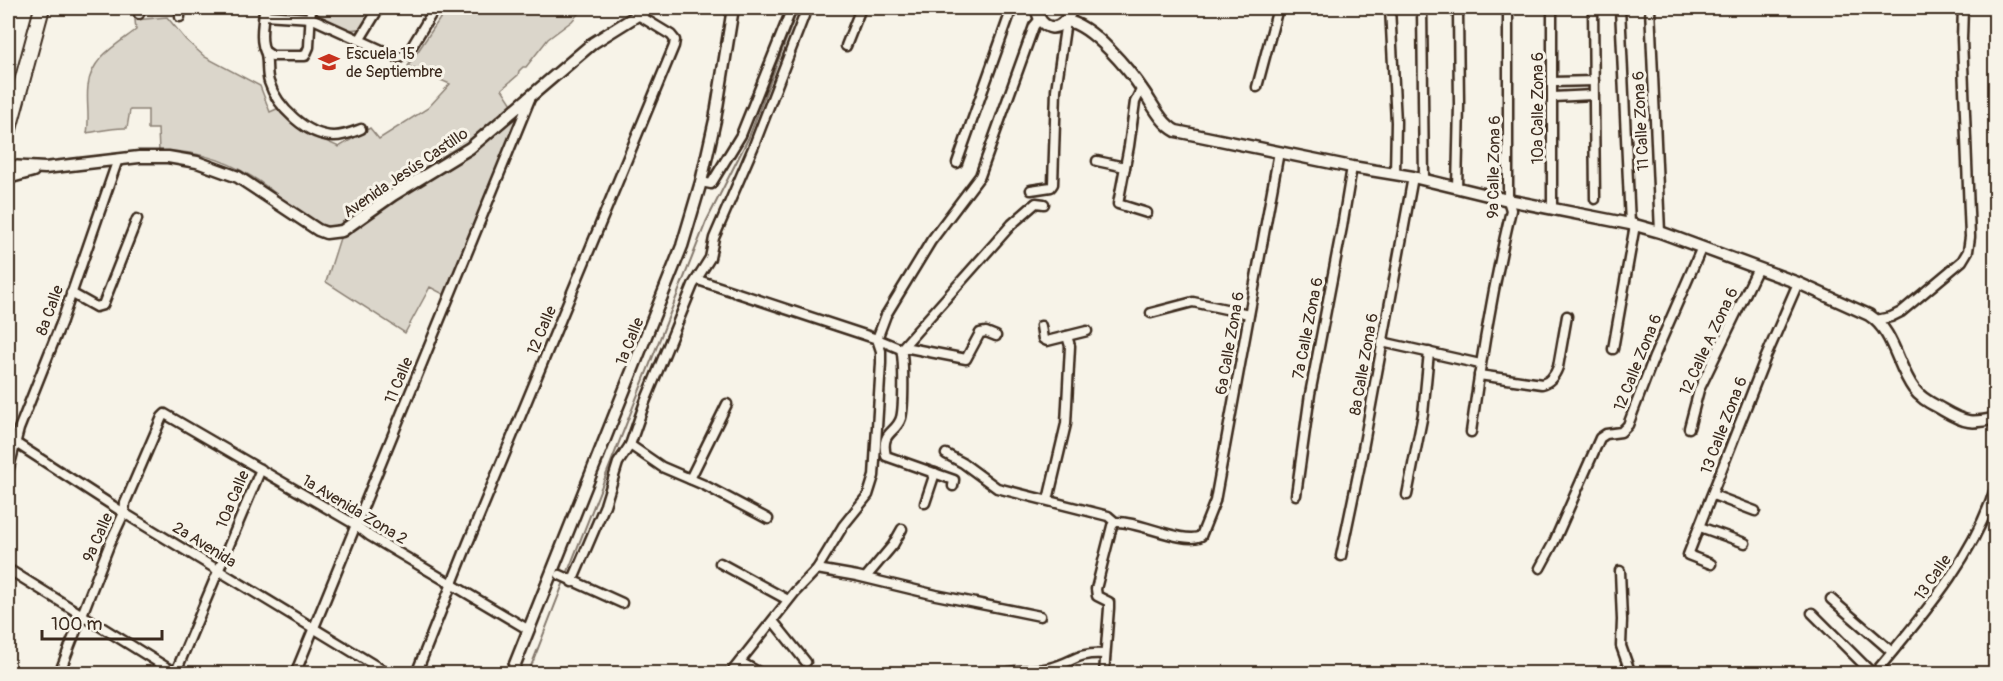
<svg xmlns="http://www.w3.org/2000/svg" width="2003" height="681" viewBox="0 0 2003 681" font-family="Pangolin,sans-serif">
<rect width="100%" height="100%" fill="#f7f3e8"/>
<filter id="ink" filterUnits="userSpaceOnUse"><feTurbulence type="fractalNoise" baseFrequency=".0167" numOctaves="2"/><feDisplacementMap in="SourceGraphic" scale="12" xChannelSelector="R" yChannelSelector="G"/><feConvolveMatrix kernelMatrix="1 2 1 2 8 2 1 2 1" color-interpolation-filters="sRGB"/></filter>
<g filter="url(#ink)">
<!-- green -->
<g fill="#dbd6cb" stroke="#8b8074" stroke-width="1.5">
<path d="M314,8h61l-12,19c-13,8 -45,-5 -49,-19z"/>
<path d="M447,8h136l-11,13 -24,18 -22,28h-3l-4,4 -1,4 -16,14 17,26 -44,113 -30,67 -15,-8 -25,46 -79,-51 14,-44 -3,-11c-27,0 -47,-23 -67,-38 -35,-26 -67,-39 -111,-38l-1,-22h-10v-19h-18l-3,18c-12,-1 -27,3 -40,5 3,-16 -1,-31 1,-47 3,-28 28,-41 48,-56l-1,-10 32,-3 19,23 19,17 55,29 10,26 9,-4 26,24 34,15 31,-19 9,11 49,-31 22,-24 -42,-18z"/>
</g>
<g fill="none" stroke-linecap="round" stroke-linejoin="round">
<!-- stream -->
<g stroke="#84786c" stroke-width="2">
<polyline points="567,574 706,222 749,137 798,8"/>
<polyline points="528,674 565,579"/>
</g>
<defs>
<g id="minor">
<polyline points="139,8 139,14"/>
<polyline points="180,8 180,17"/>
<path d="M264,8c0,11 -4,26 -1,37 0,3 2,6 3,9 2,9 0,19 3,28 8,25 38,54 65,54 10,0 19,-4 27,-7"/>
<polyline points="1390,8 1396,122 1395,174"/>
<polyline points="1422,8 1424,180"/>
<polyline points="1552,8 1552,209"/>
<polyline points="1593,8 1595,199"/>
<polyline points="1620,8 1630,224"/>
<polyline points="1650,8 1660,232"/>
<polyline points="264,15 311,18 399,58 408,53 435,8"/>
<polyline points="360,39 379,8"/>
<polyline points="846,46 861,8"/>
<polyline points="266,52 272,56 305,56 309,47 311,8"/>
<polyline points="1553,82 1594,81"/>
<polyline points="1257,87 1278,8"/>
<polyline points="1142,88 1135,102 1129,146 1118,204 1147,213"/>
<polyline points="1553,97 1593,95"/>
<polyline points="1097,161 1125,167"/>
<polyline points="957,163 1012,8"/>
<polyline points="701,182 711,184 741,135 792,8"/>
<polyline points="1457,188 1459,105 1458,11"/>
<polyline points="1031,190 1051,187 1053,184 1056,90 1066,21"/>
<polyline points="698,280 877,339 901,349 909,348 966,359 980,333 986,332 996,336"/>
<polyline points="71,293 96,307 103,305 137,219"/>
<polyline points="1151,313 1193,302 1249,314"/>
<polyline points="1876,320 1891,317 1901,312 1962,261 1968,251 1970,237 1962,39 1963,8"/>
<polyline points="1041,326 1043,339 1047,341 1087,331"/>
<polyline points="1382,342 1480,364"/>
<polyline points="1613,349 1635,225"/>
<path d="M1479,375l63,9c9,-2 13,-9 16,-17l9,-51"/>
<polyline points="1689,428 1699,390 1758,268"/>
<path d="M1471,432c10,-75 23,-149 40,-222l-3,-10v-192"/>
<polyline points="8,438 124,513 389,674"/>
<polyline points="630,445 662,467 704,485 768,519"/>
<path d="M946,454l17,9 34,25 111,28 7,6c21,-2 69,23 86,14l14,-35 64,-349"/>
<polyline points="8,472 19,429 62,321 118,159"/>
<polyline points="690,479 727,404"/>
<path d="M953,486l1,-6 -68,-24c-6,-25 10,-22 15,-38 3,-11 3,-58 0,-69l111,-125 24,-21 8,1"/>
<polyline points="1296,495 1310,394 1342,227 1352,167"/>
<polyline points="1407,495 1423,414 1429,352"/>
<polyline points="1713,495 1755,511"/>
<polyline points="1048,500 1066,424 1070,346 1067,336"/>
<polyline points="925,503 935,473"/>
<polyline points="1700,527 1745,543"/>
<polyline points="1341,556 1360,465 1413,177"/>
<polyline points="720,563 788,600"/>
<polyline points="1711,564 1688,555 1765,359 1798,283"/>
<polyline points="1540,568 1554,542 1600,438 1606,434 1621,432 1628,425 1654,357 1702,247"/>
<polyline points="8,569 177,674"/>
<polyline points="817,569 857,576 936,595 1040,616"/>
<polyline points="1620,571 1622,620 1621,646 1631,674"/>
<polyline points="560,575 622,603"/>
<polyline points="866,577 893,545 902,529"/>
<polyline points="572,582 605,505 618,463 630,445 645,402 693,285 710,258 714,238 753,148 807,8"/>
<polyline points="1831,599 1892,652"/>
<polyline points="1812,613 1873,674"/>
<polyline points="773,621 806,662"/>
<polyline points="740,662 762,674"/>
<polyline points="59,674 110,543 124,513 125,503 162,417 165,414 356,525 370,536 529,630"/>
<polyline points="175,674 261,469"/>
<polyline points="295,674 530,99"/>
<polyline points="416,674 468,543 674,46 675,40 671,35 638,15"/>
<polyline points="730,674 795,592 817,569 843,526 868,495 874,476 881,363 881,351 877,339 886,315 931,241 980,176 1034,26 1040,19"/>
<path d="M1001,674c16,-5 32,-2 48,-6 24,-5 26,-16 55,-14"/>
<polyline points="1104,674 1109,608 1109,602 1097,596 1096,589 1112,526 1115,522"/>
<path d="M1874,674c48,-58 99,-115 122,-188"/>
</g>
<g id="tertiary">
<path d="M1036,8c2,4 2,10 6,14 13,14 26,-2 30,-14"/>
<path d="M1066,21c26,3 64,50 78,71 9,13 18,32 32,39l176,36 61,10 95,23 127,25 25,7 138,51 71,32c25,16 28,51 45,74 7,10 19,15 29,21 22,13 29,14 53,8"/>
<polyline points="8,166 45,168 139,157 168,157 197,162 238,177 318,230 326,233 342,231 393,195 470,148 593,43 649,8"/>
<polyline points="8,178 33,171"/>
<polyline points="511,674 682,246 701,182 715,120 733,8"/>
</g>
<polyline id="primary" points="8,133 42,8"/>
</defs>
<!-- minor casing -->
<use href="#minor" stroke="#3b2a1e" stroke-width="13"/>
<!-- tertiary casing -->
<use href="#tertiary" stroke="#3b2a1e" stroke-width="15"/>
<!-- primary casing -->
<use href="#primary" stroke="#3b2a1e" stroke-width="18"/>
<!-- minor -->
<use href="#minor" stroke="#f7f3e8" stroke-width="8"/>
<!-- tertiary -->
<use href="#tertiary" stroke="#f7f3e8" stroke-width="10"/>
<!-- primary -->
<use href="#primary" stroke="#f7f3e8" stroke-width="14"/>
</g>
</g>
<!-- icons -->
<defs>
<symbol id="school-bare" viewBox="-9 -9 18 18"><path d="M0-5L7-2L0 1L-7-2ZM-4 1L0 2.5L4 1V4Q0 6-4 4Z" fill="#c8321e" stroke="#f7f3e8" stroke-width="2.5" paint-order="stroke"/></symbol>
</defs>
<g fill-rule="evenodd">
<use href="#school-bare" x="314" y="47" width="30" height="30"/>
</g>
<g text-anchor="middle" stroke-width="6" stroke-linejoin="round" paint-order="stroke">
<!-- poi labels -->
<g font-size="16" fill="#3b2a1e" stroke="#f7f3e8" text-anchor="start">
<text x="346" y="59">Escuela 15<tspan x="346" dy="18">de Septiembre</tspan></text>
</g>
<!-- street labels -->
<g font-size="16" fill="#3b2a1e" stroke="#f7f3e8">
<text transform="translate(1537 108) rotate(-90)" y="6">10a Calle Zona 6</text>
<text transform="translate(1640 121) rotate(-93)" y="6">11 Calle Zona 6</text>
<text transform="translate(1493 167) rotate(-89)" y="6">9a Calle Zona 6</text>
<text transform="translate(405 172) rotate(-34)" y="6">Avenida Jesús Castillo</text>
<text transform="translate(49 310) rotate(-70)" y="6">8a Calle</text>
<text transform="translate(1307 328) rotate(-79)" y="6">7a Calle Zona 6</text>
<text transform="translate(541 330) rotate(-67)" y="6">12 Calle</text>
<text transform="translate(629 341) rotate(-68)" y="6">1a Calle</text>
<text transform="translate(1708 341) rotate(-65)" y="6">12 Calle A Zona 6</text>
<text transform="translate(1229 343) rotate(-80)" y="6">6a Calle Zona 6</text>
<text transform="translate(1637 362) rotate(-68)" y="6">12 Calle Zona 6</text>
<text transform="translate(1363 364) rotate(-80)" y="6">8a Calle Zona 6</text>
<text transform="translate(398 380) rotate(-67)" y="6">11 Calle</text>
<text transform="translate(1723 425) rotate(-69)" y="6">13 Calle Zona 6</text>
<text transform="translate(232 499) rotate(-67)" y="6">10a Calle</text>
<text transform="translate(355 509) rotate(31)" y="6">1a Avenida Zona 2</text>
<text transform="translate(97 537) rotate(-66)" y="6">9a Calle</text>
<text transform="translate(205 544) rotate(32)" y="6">2a Avenida</text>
<text transform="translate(1932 577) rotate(-55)" y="6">13 Calle</text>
</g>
</g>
<!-- margin -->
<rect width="2003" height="681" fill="none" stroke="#f7f3e8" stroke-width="30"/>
<rect x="15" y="15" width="1973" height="651" fill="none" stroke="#3b2a1e" stroke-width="2" filter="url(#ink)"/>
<!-- scale -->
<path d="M42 630v9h120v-9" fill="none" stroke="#3b2a1e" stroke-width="3"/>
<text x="51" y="630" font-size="18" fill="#3b2a1e" stroke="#f7f3e8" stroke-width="4.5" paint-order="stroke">100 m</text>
</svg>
